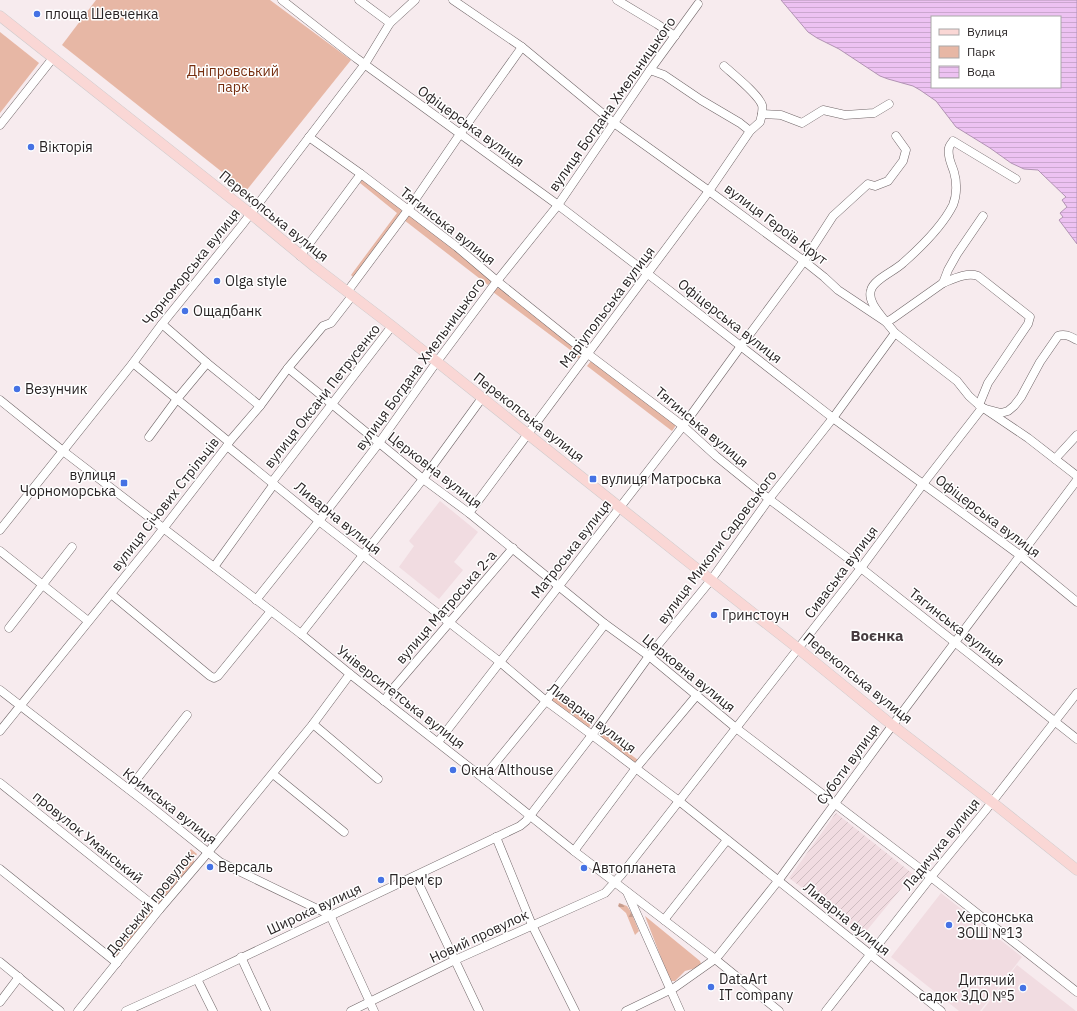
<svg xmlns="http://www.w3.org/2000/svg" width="1077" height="1011" viewBox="0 0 1077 1011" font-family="'IBM Plex Sans',sans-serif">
<defs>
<pattern id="industrial-furrows" width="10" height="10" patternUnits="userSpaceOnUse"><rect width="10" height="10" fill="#f1dce1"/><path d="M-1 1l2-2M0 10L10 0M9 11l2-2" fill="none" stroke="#cfbdc1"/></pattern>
<pattern id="forest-firs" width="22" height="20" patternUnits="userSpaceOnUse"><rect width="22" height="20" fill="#e7b7a5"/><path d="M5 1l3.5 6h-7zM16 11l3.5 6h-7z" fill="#c69d8e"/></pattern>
<pattern id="water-rules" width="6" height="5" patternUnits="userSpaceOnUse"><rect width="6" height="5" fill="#edc2f2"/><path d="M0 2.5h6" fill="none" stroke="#cba7cf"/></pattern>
</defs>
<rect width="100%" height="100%" fill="#f7ebee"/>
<!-- built -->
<g fill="#f1dce1">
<polygon points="440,501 478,532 454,562 463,570 439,599 399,567 414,546 409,541"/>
<polygon points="941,893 1022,957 980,1011 959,1011 891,957"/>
<polygon points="1017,965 1076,1011 982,1011"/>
</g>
<!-- industrial -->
<polygon fill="url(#industrial-furrows)" points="836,813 913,874 864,934 789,878"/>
<!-- green -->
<g fill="#e7b7a5">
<polygon points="96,0 270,0 351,60 246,191 62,45"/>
<polygon points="0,32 39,63 0,113"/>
<polygon points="363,178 400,207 402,211 401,215 354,278 351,275 397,213 360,183"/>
<polygon points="409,214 457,249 492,280 488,285 404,220"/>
<polygon points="497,288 503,289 577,348 581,355 578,359 577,355 493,292"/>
<polygon points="591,361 677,424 672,431 587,366"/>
<polygon points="555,695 592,723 588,729 550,701"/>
<polygon points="601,732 638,760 636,764 598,736"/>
<polygon points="191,849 197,854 193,860 195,862 159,907 151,900"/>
<polygon points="149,907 154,911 117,957 111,952"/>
<polygon points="645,916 700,961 701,964 696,968 685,971 675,981 670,981"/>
</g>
<!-- forest -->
<g fill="url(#forest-firs)">
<polygon points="178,865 181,870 180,877 164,897 160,898 154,896"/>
<polygon points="619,903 627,906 631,912 639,931 635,935 626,913 618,906"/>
</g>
<!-- water -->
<path fill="url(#water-rules)" stroke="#b293b4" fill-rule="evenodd" d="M781,0h296v244l-18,-24 4,-3 -3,-4 7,-6 -5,-7 4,-3 -25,-24 -3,-3 -14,-1 -13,-6 -21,-15 -34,-21 -20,-26 -16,-11 -7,-4 -25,-7 -8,-3 -41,-27 -22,-11 -9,-6zM932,17h128v70h-128z"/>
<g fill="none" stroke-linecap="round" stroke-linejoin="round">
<defs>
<g id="minor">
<polyline points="282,0 356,58 558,205 648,274 833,418 1021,556 1077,602"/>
<polyline points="359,0 390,23"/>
<polyline points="453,0 522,47 614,123 709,191 804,261 824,277 838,290 886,322 895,333 957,381 969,396 979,405 1028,438 1077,476"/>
<polyline points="617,0 657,24 675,36"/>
<path d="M724,66c10,9 34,28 38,39 1,3 0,6 0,9"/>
<polyline points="650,70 664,75 701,100 740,123 750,131"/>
<polyline points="0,125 53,58"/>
<polyline points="309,137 361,174 457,247 497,281 588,354 683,426 716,456 769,499 861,568 1077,739"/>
<path d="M983,216l-26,38 -9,16 -5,13 -51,36 -6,3c-6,-8 -19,-21 -15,-32 3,-11 24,-19 32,-27 17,-15 40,-38 50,-58 4,-10 4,-23 1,-33 -2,-7 -7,-15 -5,-24 0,-2 3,-5 4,-7l63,38"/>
<polyline points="300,256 361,174"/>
<path d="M943,283c10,-4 24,-11 35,-7l52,41 -2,7 -40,59 -9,22"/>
<polyline points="347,292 408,210 460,134 522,47"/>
<polyline points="162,324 207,363 260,406"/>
<polyline points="133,363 229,442"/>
<polyline points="288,368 423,479 469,513 605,624 649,656 736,728 931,877 1077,992"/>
<polyline points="0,400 63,451 301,634 350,674 483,778 574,851 715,959 779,1011"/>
<polyline points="149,437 177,399 207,363"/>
<polyline points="227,446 319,521 500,662 546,701 592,735 679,801 941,1011"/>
<polyline points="1055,459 1077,435"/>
<polyline points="272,482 392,326"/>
<polyline points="469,513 709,191 750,131 760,122 762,114 781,115 802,123 823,110 845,115 874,113 889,104"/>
<polyline points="0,530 133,363 162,324 242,225 365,64 390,23 415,0"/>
<polyline points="0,551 88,621"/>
<polyline points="214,567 274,484"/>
<polyline points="111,594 210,676 214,678 218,676 271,611"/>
<polyline points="256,600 319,521 379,443 433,367 497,281 558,205 650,70 698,4"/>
<polyline points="9,628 72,547"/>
<polyline points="301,634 423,479 482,398"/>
<polyline points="0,690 149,805 220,862 330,915 374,1011"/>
<polyline points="384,701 391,691 513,548"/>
<polyline points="313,724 378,779"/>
<polyline points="0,731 156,538 227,446 229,442 260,406 288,368 323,326 331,323 352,296"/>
<polyline points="438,742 683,426 741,346 804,261 833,216 868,184 875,186 888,181 903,161 906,150 896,136"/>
<polyline points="273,774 344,832"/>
<polyline points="483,778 546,701 605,624"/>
<polyline points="0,783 159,910"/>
<polyline points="129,789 187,715"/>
<polyline points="496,837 532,925 575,1011"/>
<polyline points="574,851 636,768 697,695"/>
<polyline points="0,869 117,963"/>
<polyline points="415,876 479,1011"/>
<polyline points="627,892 680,1011"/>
<polyline points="664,920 727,840"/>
<polyline points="241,957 266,1011"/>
<polyline points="0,962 60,1011"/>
<polyline points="197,979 213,1011"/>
<polyline points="0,1002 19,977"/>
<polyline points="78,1011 159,910 205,856 313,724 350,674"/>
<polyline points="126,1011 197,979 520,826 526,821 592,735 649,656 711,580 769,499 833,418 895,333"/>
<path d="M351,1011l104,-51 150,-67 17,-19 239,-306 62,-84 59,-76 19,5 7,-2 6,-5 7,-9 19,-35 18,-26c7,-3 13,1 19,4"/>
<polyline points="626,1011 674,988 715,959 719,955 778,881 886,734 1077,480"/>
<polyline points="826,1011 931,877 985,811 1077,693"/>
</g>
<polyline id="major" points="0,16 257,219 315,267 392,326 711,580 795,646 887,721 992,802 1077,870"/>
</defs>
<!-- minor casing -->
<use href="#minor" stroke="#706668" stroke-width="9"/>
<!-- major casing -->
<use href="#major" stroke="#cccacb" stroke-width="11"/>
<!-- minor -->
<use href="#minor" stroke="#fff" stroke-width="8"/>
<!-- major -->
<use href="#major" stroke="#fad7d5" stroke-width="10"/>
</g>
<!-- markers -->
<g fill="#4572e4" stroke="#fff" stroke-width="1.5">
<circle cx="37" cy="14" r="4"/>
<circle cx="31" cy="147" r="4"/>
<circle cx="217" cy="281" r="4"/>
<circle cx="185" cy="311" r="4"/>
<circle cx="17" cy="389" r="4"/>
<rect x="589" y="475" width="8" height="8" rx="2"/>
<rect x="120" y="479" width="8" height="8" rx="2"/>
<circle cx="714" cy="615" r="4"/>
<circle cx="453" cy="770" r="4"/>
<circle cx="210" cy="867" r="4"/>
<circle cx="584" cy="868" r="4"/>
<circle cx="381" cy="880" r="4"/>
<circle cx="949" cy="925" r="4"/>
<circle cx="711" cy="987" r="4"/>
<circle cx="1023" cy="988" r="4"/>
</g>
<g text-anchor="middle" stroke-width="3" stroke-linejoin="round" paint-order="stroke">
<!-- poi labels -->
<g font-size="14" fill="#292425" stroke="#fff" text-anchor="start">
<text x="45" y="19">площа Шевченка</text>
<text x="39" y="152">Вікторія</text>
<text x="225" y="286">Olga style</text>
<text x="193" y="316">Ощадбанк</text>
<text x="25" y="394">Везунчик</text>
<text x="116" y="480" text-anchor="end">вулиця<tspan x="116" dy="16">Чорноморська</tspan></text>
<text x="601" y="484">вулиця Матроська</text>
<text x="722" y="620">Гринстоун</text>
<text x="461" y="775">Окна Althouse</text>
<text x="218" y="872">Версаль</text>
<text x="592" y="873">Автопланета</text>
<text x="389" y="885">Прем'єр</text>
<text x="957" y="922">Херсонська<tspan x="957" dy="16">ЗОШ №13</tspan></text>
<text x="719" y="984">DataArt<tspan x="719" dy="16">IT company</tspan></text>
<text x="1015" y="985" text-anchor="end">Дитячий<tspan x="1015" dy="16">садок ЗДО №5</tspan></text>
</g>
<!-- park labels -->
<g font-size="14" fill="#762e0f" stroke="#fff">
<text x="233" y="76">Дніпровський<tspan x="233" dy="16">парк</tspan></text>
</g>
<!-- street labels -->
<g font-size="14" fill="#292425" stroke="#fff">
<text transform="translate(612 104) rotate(-55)" y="5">вулиця Богдана Хмельницького</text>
<text transform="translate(471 126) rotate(36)" y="5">Офіцерська вулиця</text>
<text transform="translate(274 216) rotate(39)" y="5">Перекопська вулиця</text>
<text transform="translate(776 224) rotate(37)" y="5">вулиця Героїв Крут</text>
<text transform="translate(448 226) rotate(38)" y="5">Тягинська вулиця</text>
<text transform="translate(191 267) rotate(-51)" y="5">Чорноморська вулиця</text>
<text transform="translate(607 307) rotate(-53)" y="5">Маріупольська вулиця</text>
<text transform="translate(730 321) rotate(38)" y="5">Офіцерська вулиця</text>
<text transform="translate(420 364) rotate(-54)" y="5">вулиця Богдана Хмельницького</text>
<text transform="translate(322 396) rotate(-52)" y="5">вулиця Оксани Петрусенко</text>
<text transform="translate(529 417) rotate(38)" y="5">Перекопська вулиця</text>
<text transform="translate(702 427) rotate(40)" y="5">Тягинська вулиця</text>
<text transform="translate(435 470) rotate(38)" y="5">Церковна вулиця</text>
<text transform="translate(165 504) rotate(-52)" y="5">вулиця Січових Стрільців</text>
<text transform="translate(988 516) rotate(37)" y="5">Офіцерська вулиця</text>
<text transform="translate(338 518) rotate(39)" y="5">Ливарна вулиця</text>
<text transform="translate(717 547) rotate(-53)" y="5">вулиця Миколи Садовського</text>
<text transform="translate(571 549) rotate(-52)" y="5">Матроська вулиця</text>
<text transform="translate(841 572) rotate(-53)" y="5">Сиваська вулиця</text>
<text transform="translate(446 607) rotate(-49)" y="5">вулиця Матроська 2-а</text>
<text transform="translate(957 627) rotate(38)" y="5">Тягинська вулиця</text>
<text transform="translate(689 673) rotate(39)" y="5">Церковна вулиця</text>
<text transform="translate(858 678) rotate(39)" y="5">Перекопська вулиця</text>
<text transform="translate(401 697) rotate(38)" y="5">Університетська вулиця</text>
<text transform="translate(592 718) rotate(37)" y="5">Ливарна вулиця</text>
<text transform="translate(848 764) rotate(-54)" y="5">Суботи вулиця</text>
<text transform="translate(170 806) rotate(38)" y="5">Кримська вулиця</text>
<text transform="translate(88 837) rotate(39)" y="5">провулок Уманський</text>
<text transform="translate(941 844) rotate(-51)" y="5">Ладичука вулиця</text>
<text transform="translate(150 903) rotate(-51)" y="5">Донський провулок</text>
<text transform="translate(314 909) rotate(-25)" y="5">Широка вулиця</text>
<text transform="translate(847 919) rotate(39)" y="5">Ливарна вулиця</text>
<text transform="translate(479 936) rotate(-25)" y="5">Новий провулок</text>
</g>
<!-- neighbourhood labels -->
<g font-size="15" font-weight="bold" fill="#473d40" stroke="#fff">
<text x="877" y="641">Воєнка</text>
</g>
</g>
<!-- legend -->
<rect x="931" y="16" width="130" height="72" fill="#ffffff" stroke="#a9a7a8"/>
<rect x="939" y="29" width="20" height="6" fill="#fad7d5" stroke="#a9a7a8"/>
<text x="967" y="36" font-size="12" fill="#292425">Вулиця</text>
<rect x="939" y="46" width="20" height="12" fill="#e7b7a5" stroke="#a9a7a8"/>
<text x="967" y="56" font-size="12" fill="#292425">Парк</text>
<rect x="939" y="66" width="20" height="12" fill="url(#water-rules)" stroke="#a9a7a8"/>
<text x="967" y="76" font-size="12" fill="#292425">Вода</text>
</svg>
